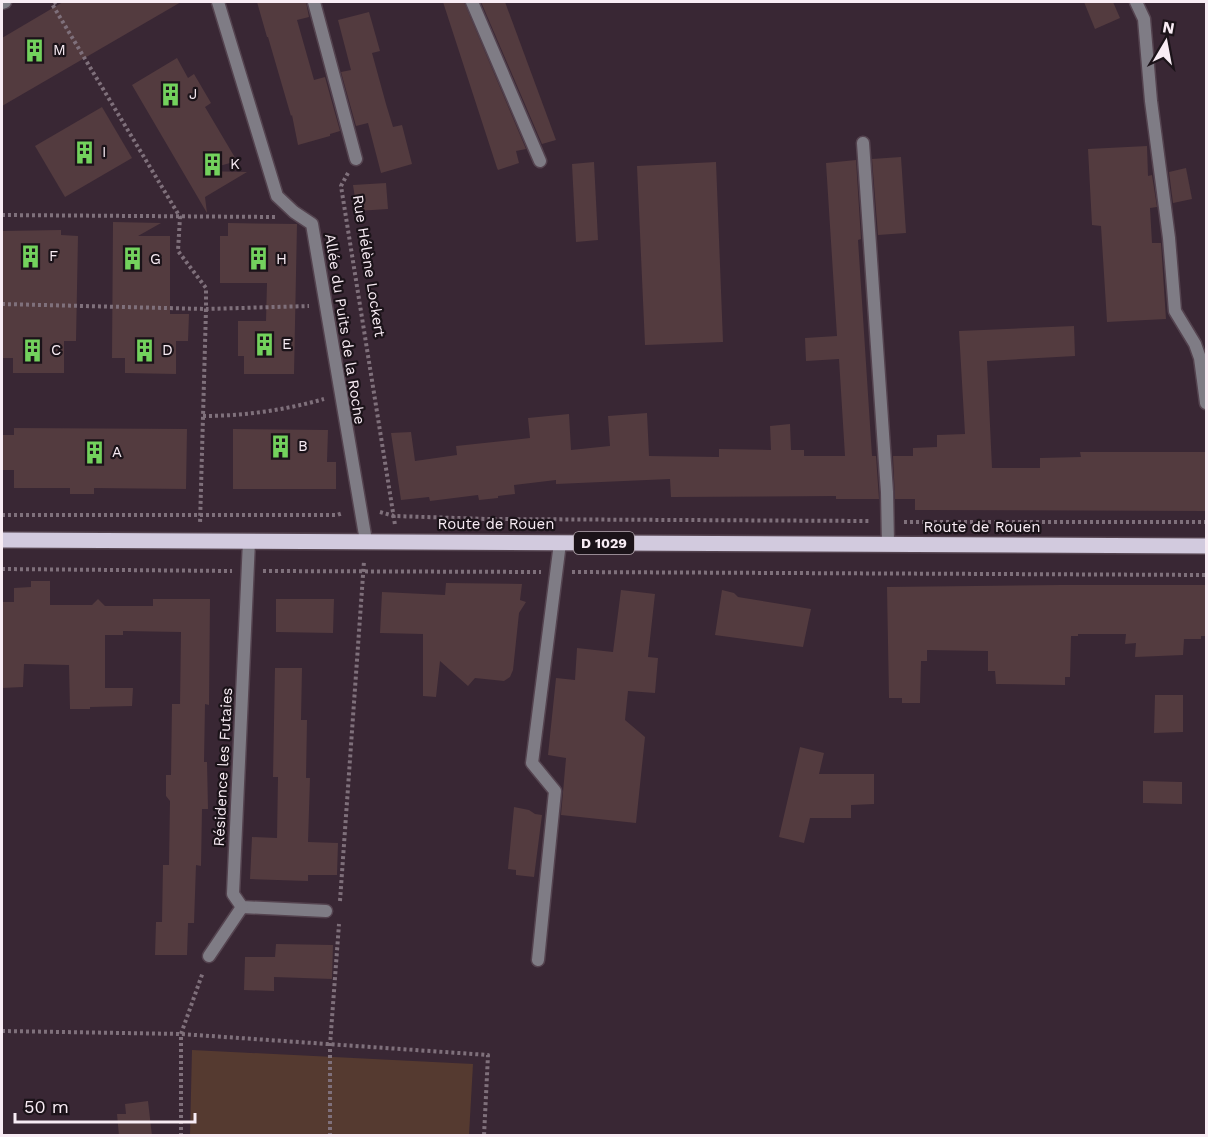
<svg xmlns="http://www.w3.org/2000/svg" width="1208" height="1137" viewBox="0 0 1208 1137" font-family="'Work Sans',sans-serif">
<rect width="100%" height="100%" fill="#392734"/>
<!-- green -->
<polygon fill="#553a30" points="192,1050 473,1064 469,1135 190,1135"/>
<!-- building -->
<g fill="#533b3f">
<polygon points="63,2 181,2 2,106 2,38"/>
<polygon points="257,2 306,2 309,17 297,20 314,80 325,77 340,131 330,134 330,136 298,145 292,115 291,116 268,37 267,37"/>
<polygon points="443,2 464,2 526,149 516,151 519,163 498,170 497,168"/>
<polygon points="481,2 505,2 556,140 542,144"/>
<polygon points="1084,2 1113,2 1120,18 1095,29"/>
<polygon points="369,12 380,51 372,53 386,104 393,127 402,125 412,164 381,173 368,123 356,126 341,72 351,70 338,20"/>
<polygon points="177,58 188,78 194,74 211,103 205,107 237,161 202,171 247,172 205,197 207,213 132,85"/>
<polygon points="102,107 132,158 65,197 35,146"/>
<polygon points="1147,146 1148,176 1152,175 1157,207 1150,208 1152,243 1161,243 1166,319 1107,322 1101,226 1092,225 1088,149"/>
<polygon points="901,157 906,233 878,235 872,159"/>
<polygon points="856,160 861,239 858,240 872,456 876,456 879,499 836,499 836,496 671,497 670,479 556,484 556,480 514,485 515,494 498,496 498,498 479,500 478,495 430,501 429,497 401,500 391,433 411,432 415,461 457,455 456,446 530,438 528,418 569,414 571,450 610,446 608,416 647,413 649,456 719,457 719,449 771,450 770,426 790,424 791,450 804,450 804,456 845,456 839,359 806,361 805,338 837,336 826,163"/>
<polygon points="594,162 598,240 576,242 572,164"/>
<polygon points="716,162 723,342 645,345 637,166"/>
<polygon points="1186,168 1192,199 1173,203 1169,172"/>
<polygon points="386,183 388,209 357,211 353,185"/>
<polygon points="113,222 161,223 138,236 170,236 170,314 189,314 188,341 176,341 176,374 125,373 125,358 112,358"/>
<polygon points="228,223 297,224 294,374 244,374 244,356 238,356 238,321 266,321 267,283 220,283 220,236 228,236"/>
<polygon points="61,230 61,235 78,236 76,341 64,341 64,373 13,373 13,358 2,358 2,231"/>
<polygon points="1074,326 1075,356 987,361 992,468 1040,468 1040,458 1081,457 1080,452 1206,452 1206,511 915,510 915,499 895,499 893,456 913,456 913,448 937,447 937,435 965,434 959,331"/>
<polygon points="14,428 187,429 186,489 94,488 94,494 70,494 70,488 14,488 14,470 2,470 2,435 14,435"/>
<polygon points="233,429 328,430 327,462 336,462 336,489 233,489"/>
<polygon points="31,581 50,581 50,605 92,605 98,599 105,606 153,606 153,599 210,599 209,705 205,704 204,762 207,762 208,809 202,809 201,866 196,865 194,923 188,923 187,955 155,955 156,922 162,922 163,865 169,865 170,801 166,796 166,775 171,775 172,704 180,704 181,632 123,631 123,635 105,635 105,688 133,688 132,706 90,707 90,709 70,709 69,665 24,664 23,687 2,688 2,602 14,602 14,588 31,587"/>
<polygon points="446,583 522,584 520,600 526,602 519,613 513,670 510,677 504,681 475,678 468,686 440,661 436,697 423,696 423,634 380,633 382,592 445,595"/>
<polygon points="1062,585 1206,585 1206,636 1201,636 1201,639 1184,639 1183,655 1135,657 1136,643 1125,644 1126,634 1078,634 1078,636 1071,636 1070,677 1065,677 1065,685 996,684 995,671 988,671 988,651 927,650 927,661 921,661 920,703 902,703 902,698 889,698 887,587"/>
<polygon points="621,590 655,594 648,657 658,658 655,693 628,691 625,720 645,737 636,823 561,815 566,758 548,755 556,678 575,680 577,648 613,652"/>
<polygon points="722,590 734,593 738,597 811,609 803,647 715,635"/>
<polygon points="276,599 334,599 333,633 276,632"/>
<polygon points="275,668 302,668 301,720 307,720 306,778 310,778 308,842 338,843 337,875 308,875 308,881 250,879 252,837 277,838 278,777 273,777"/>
<polygon points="1155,695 1183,695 1183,732 1154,733"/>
<polygon points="800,747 824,753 819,774 874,774 874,804 851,805 851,818 810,818 804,843 779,837"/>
<polygon points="1143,781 1182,782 1182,804 1143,803"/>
<polygon points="514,807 529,810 535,814 542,815 534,877 516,875 516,870 508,869"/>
<polygon points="276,944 333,945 332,979 274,977 274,991 244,990 245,957 275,957"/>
<polygon points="148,1101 152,1136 119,1136 117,1114 126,1114 125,1104"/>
</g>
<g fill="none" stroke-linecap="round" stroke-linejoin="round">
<defs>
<g id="lane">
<polyline points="472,2 540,161"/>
<polyline points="1136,2 1144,19 1151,101 1169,238 1175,311 1195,344 1200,358 1206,403"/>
<polyline points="863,143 887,492 888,544"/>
<polyline points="538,960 555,791 532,763 560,543"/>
</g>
<g id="street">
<polyline points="218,2 277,196 294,212 312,224 366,541"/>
<polyline points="314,2 356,159"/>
<polyline points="2,3 5,2"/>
<polyline points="249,541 233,894 242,907 326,911"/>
<polyline points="209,956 242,907"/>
</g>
<polyline id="primary" points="2,540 1206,546"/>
</defs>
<!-- lane casing -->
<use href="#lane" stroke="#54434f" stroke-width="15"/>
<!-- street casing -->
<use href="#street" stroke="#54434f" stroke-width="15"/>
<!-- primary casing -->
<use href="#primary" stroke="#54434f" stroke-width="18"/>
<!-- path -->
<g stroke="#7f707b" stroke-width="4" stroke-dasharray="3 3" stroke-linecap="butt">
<polyline points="56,2 52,4 180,217 178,251 206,288 206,309 309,306"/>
<polyline points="348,173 341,186 395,525"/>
<polyline points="2,215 275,217"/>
<polyline points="2,304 206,309 200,524"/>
<path d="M203,416c41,0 82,-6 121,-17"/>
<polyline points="380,512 394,516 488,519 870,521"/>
<polyline points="2,515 337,515 343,513"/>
<polyline points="904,522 1206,522"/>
<polyline points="2,569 232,571"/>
<polyline points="263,571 541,572"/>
<polyline points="572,572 1206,575"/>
<polyline points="340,901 364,561"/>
<polyline points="2,1031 181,1034 488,1055 484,1136"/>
<polyline points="181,1136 181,1034 203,972"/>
<polyline points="330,1136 330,1045 339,924"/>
</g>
<!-- lane -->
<use href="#lane" stroke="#7f7c85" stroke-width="12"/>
<!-- street -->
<use href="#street" stroke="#7f7c85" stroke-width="12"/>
<!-- primary -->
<use href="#primary" stroke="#d2cade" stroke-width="15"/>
</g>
<!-- icons -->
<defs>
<symbol id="building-bare" viewBox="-9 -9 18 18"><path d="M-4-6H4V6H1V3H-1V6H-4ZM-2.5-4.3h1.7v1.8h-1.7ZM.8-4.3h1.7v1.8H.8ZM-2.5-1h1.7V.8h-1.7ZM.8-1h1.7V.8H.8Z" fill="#73d25d" stroke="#1b1319" stroke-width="2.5" paint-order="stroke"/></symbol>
</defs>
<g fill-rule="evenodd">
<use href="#building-bare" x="18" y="34" width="33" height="33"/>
<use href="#building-bare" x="154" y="78" width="33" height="33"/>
<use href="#building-bare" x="68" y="136" width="33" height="33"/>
<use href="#building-bare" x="196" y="148" width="33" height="33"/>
<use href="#building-bare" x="14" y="240" width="33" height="33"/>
<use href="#building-bare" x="116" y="242" width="33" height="33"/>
<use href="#building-bare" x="242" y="242" width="33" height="33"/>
<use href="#building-bare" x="248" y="328" width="33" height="33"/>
<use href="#building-bare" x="16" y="334" width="33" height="33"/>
<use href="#building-bare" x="128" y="334" width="33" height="33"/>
<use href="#building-bare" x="264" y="430" width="33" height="33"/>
<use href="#building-bare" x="78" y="436" width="33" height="33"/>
</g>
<g text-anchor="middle" stroke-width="4.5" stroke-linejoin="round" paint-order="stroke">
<!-- shield labels -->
<rect fill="#1b1319" stroke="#b6abb2" stroke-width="1.5" x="574" y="532" width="60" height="22" rx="4.5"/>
<g font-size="14" font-weight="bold" fill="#f8ecf4">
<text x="604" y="548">D 1029</text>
</g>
<!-- poi labels -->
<g font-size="15" fill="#f8ecf4" stroke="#1b1319" text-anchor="start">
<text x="53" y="55">M</text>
<text x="189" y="99">J</text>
<text x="102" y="157">I</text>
<text x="230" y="169">K</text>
<text x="49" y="261">F</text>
<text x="150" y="264">G</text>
<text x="276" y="264">H</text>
<text x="282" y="349">E</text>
<text x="51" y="355">C</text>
<text x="162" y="355">D</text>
<text x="298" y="451">B</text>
<text x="112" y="457">A</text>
</g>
<!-- street labels -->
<g font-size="15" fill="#f8ecf4" stroke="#1b1319">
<text transform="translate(369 266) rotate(81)" y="5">Rue Hélène Lockert</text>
<text transform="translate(345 329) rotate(81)" y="5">Allée du Puits de la Roche</text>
<text x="496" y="529">Route de Rouen</text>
<text x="982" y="532">Route de Rouen</text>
<text transform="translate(223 767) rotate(-87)" y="5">Résidence les Futaies</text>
</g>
</g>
<!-- border -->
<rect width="1208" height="1137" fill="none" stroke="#f8ecf4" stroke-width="6"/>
<!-- north arrow -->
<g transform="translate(1166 42) rotate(10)" stroke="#1b1319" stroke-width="4.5" paint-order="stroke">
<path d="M0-4.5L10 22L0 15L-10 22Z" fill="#f8ecf4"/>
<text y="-9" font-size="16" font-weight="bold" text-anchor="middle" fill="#f8ecf4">N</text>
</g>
<!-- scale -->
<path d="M15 1113v9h180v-9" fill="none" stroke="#f8ecf4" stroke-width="3"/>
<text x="24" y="1113" font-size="18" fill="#f8ecf4" stroke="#1b1319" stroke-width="4.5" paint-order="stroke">50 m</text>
</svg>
